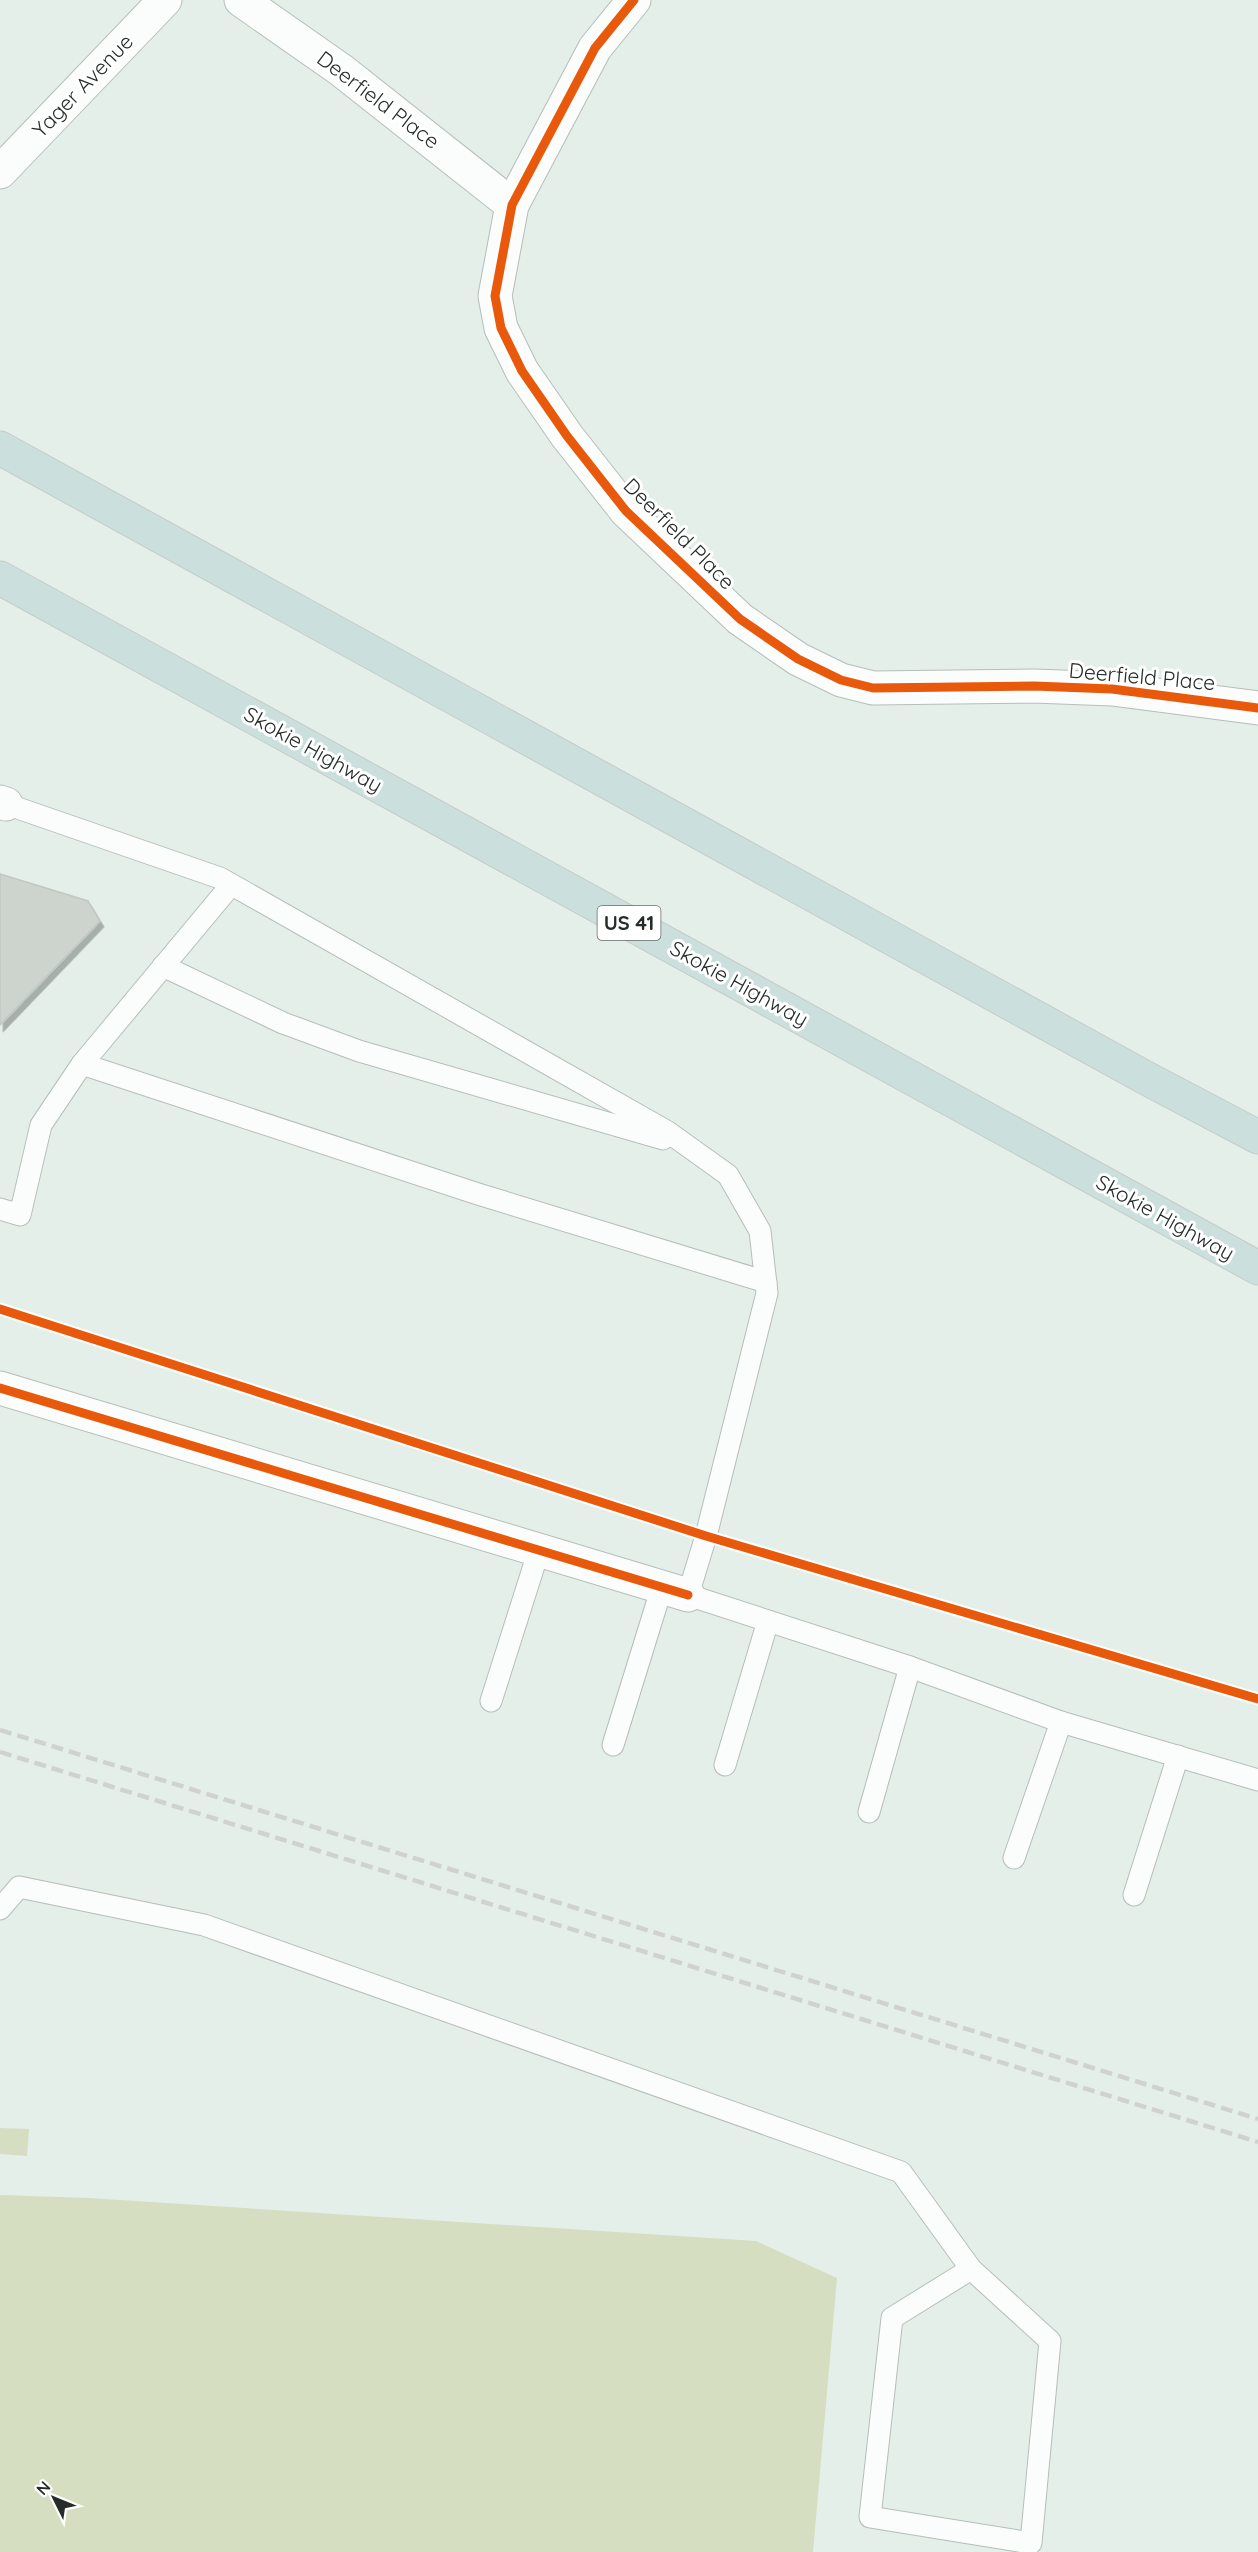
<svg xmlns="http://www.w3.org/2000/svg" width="1258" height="2552" viewBox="0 0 1258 2552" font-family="Quicksand,sans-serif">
<defs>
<filter id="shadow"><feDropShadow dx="3.5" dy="6" stdDeviation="0" flood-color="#0004"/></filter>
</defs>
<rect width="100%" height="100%" fill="#e4efe9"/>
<!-- green -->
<g fill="#d6dec1">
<polygon points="0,2128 29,2129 27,2156 0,2154"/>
<polygon points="0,2195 89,2198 756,2241 837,2278 813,2552 0,2552"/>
</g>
<!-- building -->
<polygon fill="#cdd4ce" stroke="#c1c8c2" stroke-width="1.5" filter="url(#shadow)" points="0,874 88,901 100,921 0,1025"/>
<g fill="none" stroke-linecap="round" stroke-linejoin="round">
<defs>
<g id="lane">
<polyline points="6,804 220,878 668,1132 728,1175 760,1231 767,1293 706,1536 688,1595 910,1667 1061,1722 1258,1780"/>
<polyline points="231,885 82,1064 478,1194 766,1282"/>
<polyline points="163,966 283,1023 359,1051 663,1139"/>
<polyline points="0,1209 20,1215 41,1125 82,1064"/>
<polyline points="491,1701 539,1550"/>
<polyline points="613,1745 662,1587"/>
<polyline points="725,1765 768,1621"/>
<polyline points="869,1812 910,1667"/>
<polyline points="1014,1858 1061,1722"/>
<polyline points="1134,1895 1178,1756"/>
<polyline points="0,1909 19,1887 204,1925 901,2172 971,2269 1050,2341 1031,2543 870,2517 892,2318 971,2269"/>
</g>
<g id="street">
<polyline points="241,0 341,70 512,205"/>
<polyline points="634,0 595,48 512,205 495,296 501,328 522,371 567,436 626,511 740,619 798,659 841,680 873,688 1034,686 1112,689 1258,708"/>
<polyline points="0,172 165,0"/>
<polyline points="0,802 6,804"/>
<polyline points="0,1388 688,1595"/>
</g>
<g id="highway">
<polyline points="0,448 1146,1078 1258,1137"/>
<polyline points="0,578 1258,1268"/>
</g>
</defs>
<!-- lane casing -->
<use href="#lane" stroke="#b6beba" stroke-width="23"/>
<!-- street casing -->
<use href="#street" stroke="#b6beba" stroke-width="35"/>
<!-- highway casing -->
<use href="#highway" stroke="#c6cbc8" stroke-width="35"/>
<!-- lane -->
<use href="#lane" stroke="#fbfdfc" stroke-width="21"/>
<!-- street -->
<use href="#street" stroke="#fbfdfc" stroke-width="33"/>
<!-- highway -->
<use href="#highway" stroke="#cbe0dd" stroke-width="33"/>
<!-- rail -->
<g stroke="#d0d2d0" stroke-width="4.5" stroke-dasharray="12 6" stroke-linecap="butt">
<polyline points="0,1730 1258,2119"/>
<polyline points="0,1752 1258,2142"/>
</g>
<defs>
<g id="cycleway">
<polyline points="634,0 595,48 512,205 495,296 501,328 522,371 567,436 626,511 740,619 798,659 841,680 873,688 1034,686 1112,689 1258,708"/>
<polyline points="0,1309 706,1536 1258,1699"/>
<polyline points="0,1388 688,1595"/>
</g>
</defs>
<!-- cycleway casing -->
<use href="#cycleway" stroke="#fff" stroke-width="13"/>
<!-- cycleway -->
<use href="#cycleway" stroke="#e8590c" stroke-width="9"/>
</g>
<g text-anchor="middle" stroke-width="6" stroke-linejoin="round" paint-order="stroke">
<!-- shield labels -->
<rect fill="#fff" stroke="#666c69" stroke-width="1.5" x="597.5" y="906" width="63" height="34" rx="4.5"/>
<g font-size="20" font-weight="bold" fill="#252d29">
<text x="629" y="930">US 41</text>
</g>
<!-- street labels -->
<g font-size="21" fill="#252d29" stroke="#fff">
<text transform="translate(83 86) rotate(-46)" y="7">Yager Avenue</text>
<text transform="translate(378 100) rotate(37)" y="7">Deerfield Place</text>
<text transform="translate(679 534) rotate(45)" y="7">Deerfield Place</text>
<text transform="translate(1142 677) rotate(5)" y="7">Deerfield Place</text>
<text transform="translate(313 750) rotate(29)" y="7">Skokie Highway</text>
<text transform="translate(739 984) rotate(29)" y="7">Skokie Highway</text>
<text transform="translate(1165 1218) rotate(29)" y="7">Skokie Highway</text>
</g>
</g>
<!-- north arrow -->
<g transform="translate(54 2498) rotate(313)" stroke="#ffffff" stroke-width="4.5" paint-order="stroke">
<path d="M0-4.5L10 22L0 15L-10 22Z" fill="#252d29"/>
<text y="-9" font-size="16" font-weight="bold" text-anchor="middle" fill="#252d29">N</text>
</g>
</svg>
